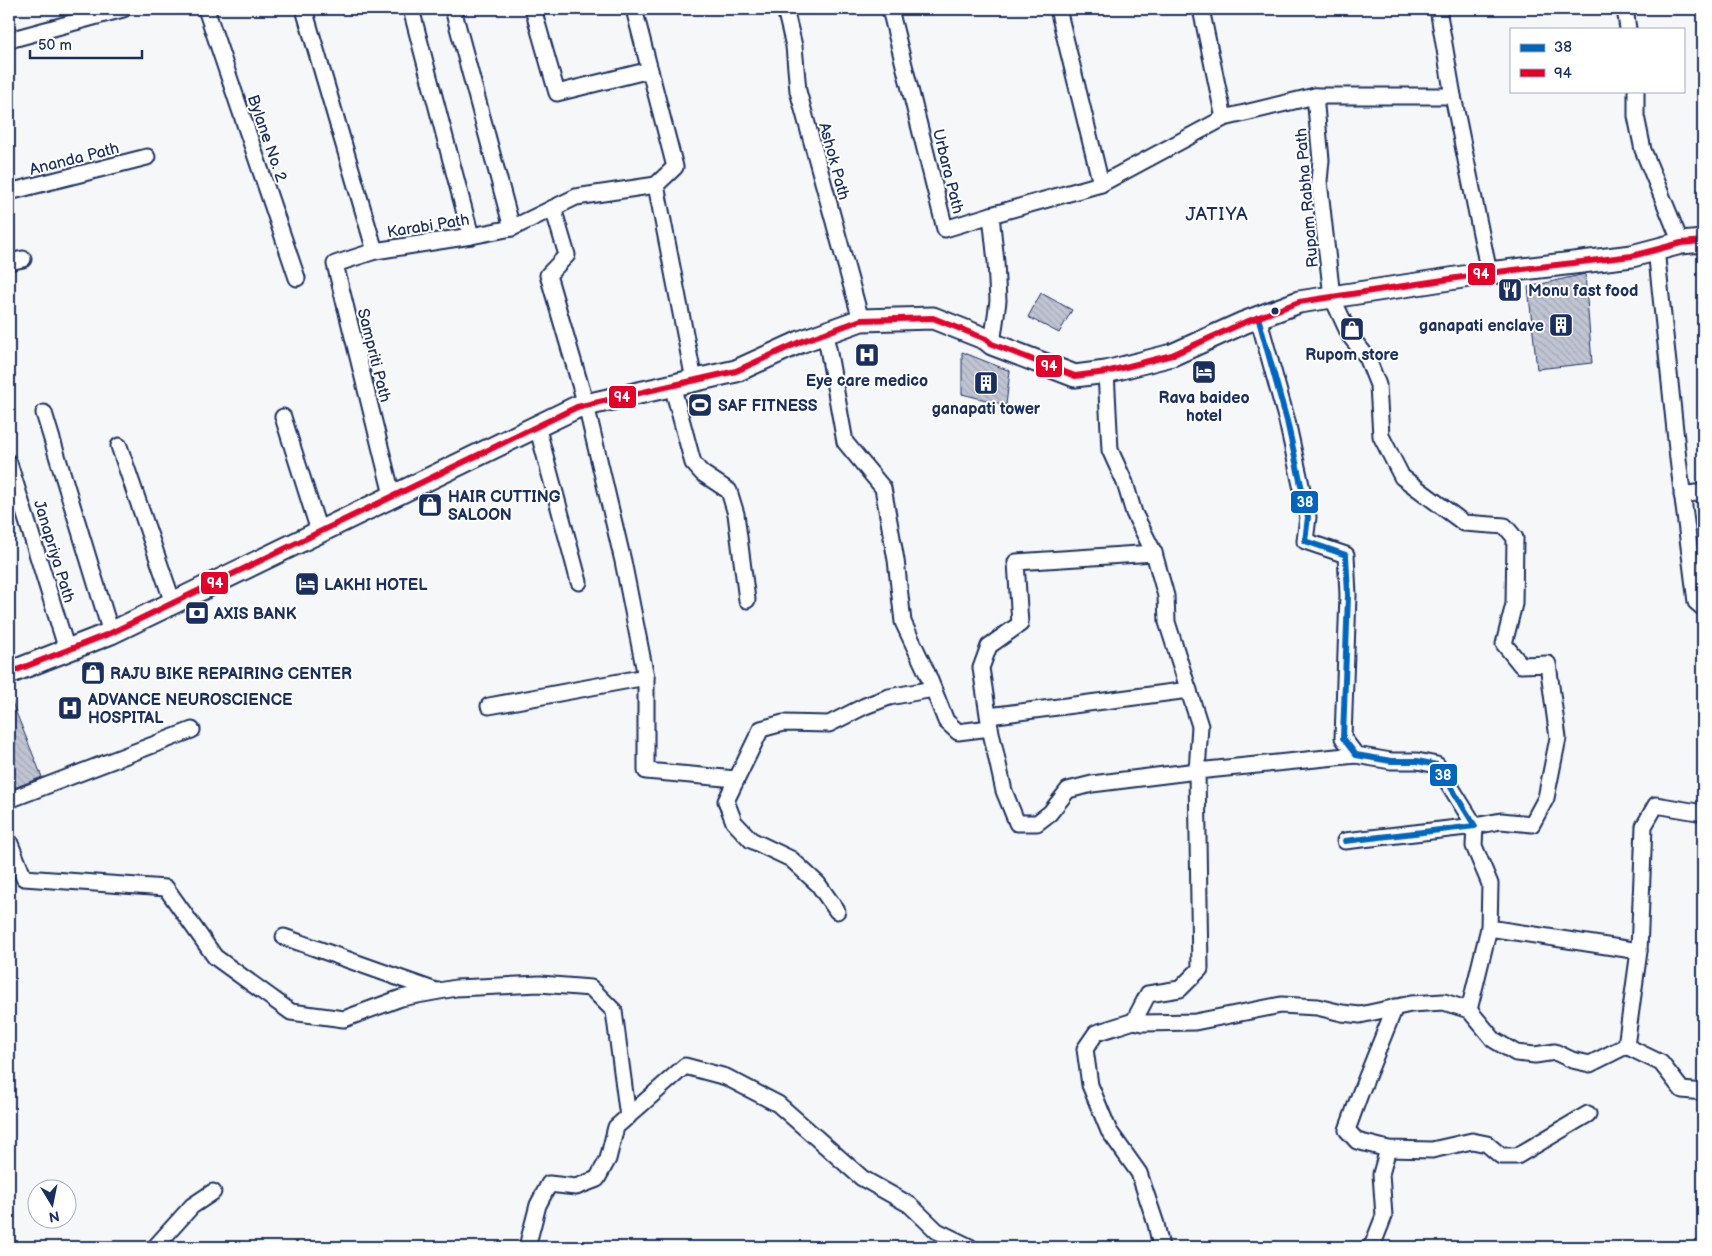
<svg xmlns="http://www.w3.org/2000/svg" width="1712" height="1256" viewBox="0 0 1712 1256" font-family="'Balsamiq Sans',sans-serif">
<defs>
<pattern id="building-back-hatch" width="6" height="6" patternUnits="userSpaceOnUse" patternTransform="scale(1.25)"><rect width="6" height="6" fill="#c0c4d3"/><path d="M-1 5l2 2M0 0l6 6M5-1l2 2" fill="none" stroke="#a4a9b8"/></pattern>
</defs>
<rect width="100%" height="100%" fill="#f6f7f9"/>
<filter id="ink" filterUnits="userSpaceOnUse"><feTurbulence type="fractalNoise" baseFrequency=".02" numOctaves="2"/><feDisplacementMap in="SourceGraphic" scale="10" xChannelSelector="R" yChannelSelector="G"/><feConvolveMatrix kernelMatrix="1 2 1 2 8 2 1 2 1" color-interpolation-filters="sRGB"/></filter>
<g filter="url(#ink)">
<!-- building -->
<g fill="url(#building-back-hatch)" stroke="#1b2f5e">
<polygon points="1585,274 1592,363 1537,369 1528,287"/>
<polygon points="1041,293 1072,310 1059,333 1028,317"/>
<polygon points="962,352 1010,371 1006,405 962,394"/>
<polygon points="9,695 42,777 9,790"/>
</g>
<g fill="none" stroke-linecap="round" stroke-linejoin="round">
<defs>
<g id="minor">
<polyline points="206,9 297,278"/>
<polyline points="304,9 375,251 471,236 512,228 453,9"/>
<polyline points="411,9 471,236"/>
<polyline points="533,9 557,93 650,70"/>
<polyline points="634,9 675,167 656,185 694,380"/>
<polyline points="785,9 794,46 798,91 861,320"/>
<polyline points="890,9 945,229 991,215 996,262 998,301 992,344"/>
<polyline points="1201,9 1224,118"/>
<polyline points="1438,9 1453,96 1489,273"/>
<polyline points="1625,9 1628,29"/>
<polyline points="9,40 123,9"/>
<polyline points="1636,91 1636,116 1643,150 1681,243"/>
<polyline points="1315,96 1321,160 1319,181 1332,297 1350,336 1367,357 1378,385 1381,436 1402,477 1464,523 1505,526 1515,538 1514,604 1504,644 1521,665 1548,664 1558,738 1546,798 1532,824 1501,821 1475,826 1474,846 1490,884 1489,928 1639,951 1626,1046 1661,1063 1682,1090 1703,1092"/>
<polyline points="1101,184 1224,118 1315,96 1453,96"/>
<polyline points="9,192 147,157"/>
<polyline points="553,208 567,255 548,275 586,405 623,561 646,677"/>
<polyline points="991,215 1101,184 1058,9"/>
<polyline points="512,228 576,197 656,185"/>
<polyline points="1656,249 1678,459 1696,602 1703,608"/>
<polyline points="375,251 335,264 392,495"/>
<polyline points="9,262 23,259"/>
<polyline points="1258,317 1287,421 1308,517 1305,541 1346,555 1348,595 1343,738 1356,755 1391,761 1417,761 1437,765 1475,826 1345,841"/>
<polyline points="824,333 828,348 845,442 883,488 896,560 903,622 927,673 946,721 958,732 990,728 1004,791 1017,823 1037,823 1050,813 1068,790 1092,784 1197,771 1200,726 1167,622 1166,596 1154,553 1134,513 1125,483 1110,450 1106,372"/>
<polyline points="672,385 693,463 702,473 729,491 736,514 747,600"/>
<polyline points="44,413 111,633"/>
<polyline points="283,417 319,531"/>
<polyline points="537,426 579,582"/>
<polyline points="119,446 173,603"/>
<polyline points="9,463 67,650"/>
<polyline points="1682,495 1703,492"/>
<polyline points="489,706 646,677 646,771 736,779"/>
<polyline points="989,716 1189,690"/>
<polyline points="990,728 981,668 989,646 1020,624 1016,562 1154,553"/>
<polyline points="9,800 192,730"/>
<polyline points="9,841 24,878 166,888 215,957 291,1012 344,1019 401,998 456,988 540,984 591,988 614,1011 628,1117"/>
<polyline points="837,911 818,884 791,859 751,840 734,822 726,801 761,729 783,723 829,724 865,706 889,697 933,689"/>
<polyline points="284,937 436,991"/>
<polyline points="1639,951 1644,826 1656,805 1703,813"/>
<polyline points="1395,1007 1360,1094 1347,1130 1357,1141 1388,1149 1432,1150 1472,1141 1487,1144 1501,1156 1517,1156 1588,1114"/>
<polyline points="1469,1010 1494,1040 1516,1053 1535,1055 1555,1052 1572,1060 1590,1064 1626,1046"/>
<polyline points="1134,1021 1143,1023 1195,1022 1281,1005 1317,1007 1342,1013 1360,1015 1411,1004 1444,1002 1469,1010 1489,928"/>
<polyline points="155,1247 192,1206 213,1192"/>
<polyline points="527,1247 538,1205 549,1184 576,1187 597,1179 608,1159 616,1127 685,1066 726,1077 778,1104 862,1178 910,1205 937,1231 970,1247"/>
<polyline points="1161,1247 1156,1224 1139,1173 1109,1131 1090,1085 1085,1049 1096,1033 1134,1021 1148,994 1180,989 1200,969 1197,771 1356,755"/>
<polyline points="1370,1247 1373,1244 1384,1216 1381,1174 1388,1149"/>
</g>
<polyline id="secondary" points="9,673 111,633 577,407 736,371 800,342 861,320 933,318 986,339 992,344 1075,376 1106,372 1172,355 1243,323 1299,302 1489,273 1632,256 1681,243 1703,241"/>
</defs>
<!-- minor casing -->
<use href="#minor" stroke="#1b2f5e" stroke-width="19"/>
<!-- secondary casing -->
<use href="#secondary" stroke="#1b2f5e" stroke-width="25"/>
<!-- minor -->
<use href="#minor" stroke="#fff" stroke-width="15"/>
<!-- secondary -->
<use href="#secondary" stroke="#fff" stroke-width="21"/>
<defs>
<polyline id="bus-1" points="1258,317 1287,421 1308,517 1305,541 1346,555 1348,595 1343,738 1356,755 1391,761 1417,761 1437,765 1475,826 1345,841"/>
<polyline id="bus-2" points="9,673 111,633 577,407 736,371 800,342 861,320 933,318 986,339 992,344 1075,376 1106,372 1172,355 1243,323 1299,302 1489,273 1632,256 1681,243 1703,241"/>
</defs>
<!-- bus-1 casing -->
<use href="#bus-1" stroke="#fff" stroke-width="10"/>
<!-- bus-2 casing -->
<use href="#bus-2" stroke="#fff" stroke-width="10"/>
<!-- bus-1 -->
<use href="#bus-1" stroke="#0065bd" stroke-width="6"/>
<!-- bus-2 -->
<use href="#bus-2" stroke="#e4002b" stroke-width="6"/>
</g>
</g>
<!-- icons -->
<defs>
<symbol id="restaurant-square" viewBox="-11 -11 22 22"><rect x="-9" y="-9" width="18" height="18" rx="4" fill="#1b2f5e" stroke="#fff"/><path d="M-5-6h1v4h1v-4h1v4h1v-4h1v5L-1.5 .5V6h-2V.5L-5-1ZM5-6V6H3V1.5H1.5Q1.5-4 5-6Z" fill="#fff"/></symbol>
<symbol id="building-square" viewBox="-11 -11 22 22"><rect x="-9" y="-9" width="18" height="18" rx="4" fill="#1b2f5e" stroke="#fff"/><path d="M-4-6H4V6H1V3H-1V6H-4ZM-2.5-4.3h1.7v1.8h-1.7ZM.8-4.3h1.7v1.8H.8ZM-2.5-1h1.7V.8h-1.7ZM.8-1h1.7V.8H.8Z" fill="#fff"/></symbol>
<symbol id="shop-square" viewBox="-11 -11 22 22"><rect x="-9" y="-9" width="18" height="18" rx="4" fill="#1b2f5e" stroke="#fff"/><path d="M-5-2.5h2.3a2.7 3.5 0 0 1 5.4 0H5L5.5 6h-11ZM-1.5-2.5h3a1.5 2.3 0 0 0-3 0Z" fill="#fff"/></symbol>
<symbol id="hospital-square" viewBox="-11 -11 22 22"><rect x="-9" y="-9" width="18" height="18" rx="4" fill="#1b2f5e" stroke="#fff"/><path d="M-5-5h3v3.5h4V-5h3V5h-3V1.5h-4V5h-3Z" fill="#fff"/></symbol>
<symbol id="hotel-square" viewBox="-11 -11 22 22"><rect x="-9" y="-9" width="18" height="18" rx="4" fill="#1b2f5e" stroke="#fff"/><path d="M-6-4.5h1.5V1H6V5H4.5V3h-9V5H-6ZM-4 0a1.8 1.8 0 1 1 3.6 0ZM.5 0V-2.5h3Q6-2.5 6 0Z" fill="#fff"/></symbol>
<symbol id="stadium-square" viewBox="-11 -11 22 22"><rect x="-9" y="-9" width="18" height="18" rx="4" fill="#1b2f5e" stroke="#fff"/><path d="M0-5a6.5 5 0 1 0 0 10a6.5 5 0 1 0 0-10ZM-3.5-1.8h7v3.6h-7Z" fill="#fff"/></symbol>
<symbol id="bank-square" viewBox="-11 -11 22 22"><rect x="-9" y="-9" width="18" height="18" rx="4" fill="#1b2f5e" stroke="#fff"/><path d="M-6-4H6V4H-6ZM0-2.3a2.3 2.3 0 1 0 0 4.6a2.3 2.3 0 1 0 0-4.6Z" fill="#fff"/></symbol>
</defs>
<g fill-rule="evenodd">
<use href="#restaurant-square" x="1496" y="276" width="28" height="28"/>
<use href="#building-square" x="1547" y="311" width="28" height="28"/>
<use href="#shop-square" x="1338" y="315" width="28" height="28"/>
<use href="#hospital-square" x="853" y="341" width="28" height="28"/>
<use href="#hotel-square" x="1190" y="358" width="28" height="28"/>
<use href="#building-square" x="972" y="369" width="28" height="28"/>
<use href="#stadium-square" x="686" y="391" width="28" height="28"/>
<use href="#shop-square" x="416" y="491" width="28" height="28"/>
<use href="#hotel-square" x="293" y="570" width="28" height="28"/>
<use href="#bank-square" x="183" y="599" width="28" height="28"/>
<use href="#shop-square" x="79" y="659" width="28" height="28"/>
<use href="#hospital-square" x="56" y="694" width="28" height="28"/>
</g>
<!-- markers -->
<circle fill="#1b2f5e" stroke="#fff" stroke-width="2" cx="1275" cy="311" r="4.5"/>
<g text-anchor="middle" stroke-width="4" stroke-linejoin="round" paint-order="stroke">
<!-- street labels -->
<g font-size="16" fill="#1b2f5e" stroke="#fff">
<text transform="translate(268 138) rotate(71)" y="6">Bylane No. 2</text>
<text transform="translate(74 158) rotate(-14)" y="6">Ananda Path</text>
<text transform="translate(835 161) rotate(75)" y="6">Ashok Path</text>
<text transform="translate(949 171) rotate(76)" y="6">Urbara Path</text>
<text transform="translate(1306 198) rotate(-95)" y="6">Rupam Rabha Path</text>
<text transform="translate(428 225) rotate(-9)" y="6">Karabi Path</text>
<text transform="translate(375 355) rotate(76)" y="6">Sampriti Path</text>
<text transform="translate(55 551) rotate(73)" y="6">Janapriya Path</text>
</g>
<!-- poi labels -->
<g font-size="16" font-weight="bold" fill="#1b2f5e" stroke="#fff" text-anchor="start">
<text x="1528" y="296">Monu fast food</text>
<text x="1544" y="331" text-anchor="end">ganapati enclave</text>
<text x="1352" y="360" text-anchor="middle">Rupom store</text>
<text x="867" y="386" text-anchor="middle">Eye care medico</text>
<text x="1204" y="403" text-anchor="middle">Rava baideo<tspan x="1204" dy="18">hotel</tspan></text>
<text x="718" y="411">SAF FITNESS</text>
<text x="986" y="414" text-anchor="middle">ganapati tower</text>
<text x="448" y="502">HAIR CUTTING<tspan x="448" dy="18">SALOON</tspan></text>
<text x="324" y="590">LAKHI HOTEL</text>
<text x="214" y="619">AXIS BANK</text>
<text x="110" y="679">RAJU BIKE REPAIRING CENTER</text>
<text x="88" y="705">ADVANCE NEUROSCIENCE<tspan x="88" dy="18">HOSPITAL</tspan></text>
</g>
<!-- quarter labels -->
<g font-size="19" letter-spacing="1" fill="#1b2f5e" stroke="#fff">
<text x="1217" y="220">JATIYA</text>
</g>
</g>
<g stroke="#fff" stroke-width="2">
<rect x="1467" y="262" width="29" height="24" rx="5" fill="#e4002b"/>
<rect x="1035" y="354" width="28" height="24" rx="5" fill="#e4002b"/>
<rect x="608" y="385" width="29" height="24" rx="5" fill="#e4002b"/>
<rect x="1290" y="490" width="29" height="24" rx="5" fill="#0065bd"/>
<rect x="200" y="571" width="29" height="24" rx="5" fill="#e4002b"/>
<rect x="1429" y="763" width="29" height="24" rx="5" fill="#0065bd"/>
</g>
<g font-size="14" text-anchor="middle" font-weight="bold" fill="#fff">
<text x="1481" y="279">94</text>
<text x="1049" y="371">94</text>
<text x="622" y="402">94</text>
<text x="1305" y="507">38</text>
<text x="215" y="588">94</text>
<text x="1443" y="780">38</text>
</g>
<!-- margin -->
<rect width="1712" height="1256" fill="none" stroke="#fff" stroke-width="30"/>
<rect x="15" y="15" width="1682" height="1226" fill="none" stroke="#1b2f5e" stroke-width="2" filter="url(#ink)"/>
<!-- legend -->
<rect x="1510" y="28" width="175" height="65" fill="#ffffff" stroke="#a4acbf"/>
<rect x="1520" y="44" width="25" height="8" fill="#0065bd" stroke="#a4acbf"/>
<text x="1554" y="52" font-size="15" fill="#1b2f5e">38</text>
<rect x="1520" y="69" width="25" height="8" fill="#e4002b" stroke="#a4acbf"/>
<text x="1554" y="78" font-size="15" fill="#1b2f5e">94</text>
<!-- north arrow -->
<g transform="translate(52 1204) rotate(170)"><circle r="24" fill="#ffffff" stroke="#a4acbf"/>
<path d="M0-4L9 19L0 12L-9 19Z" fill="#1b2f5e"/>
<text y="-8" font-size="14" font-weight="bold" text-anchor="middle" fill="#1b2f5e">N</text>
</g>
<!-- scale -->
<path d="M30 50v8h112v-8" fill="none" stroke="#1b2f5e" stroke-width="2.5"/>
<text x="38" y="50" font-size="15" fill="#1b2f5e" stroke="#ffffff" stroke-width="4" paint-order="stroke">50 m</text>
</svg>
